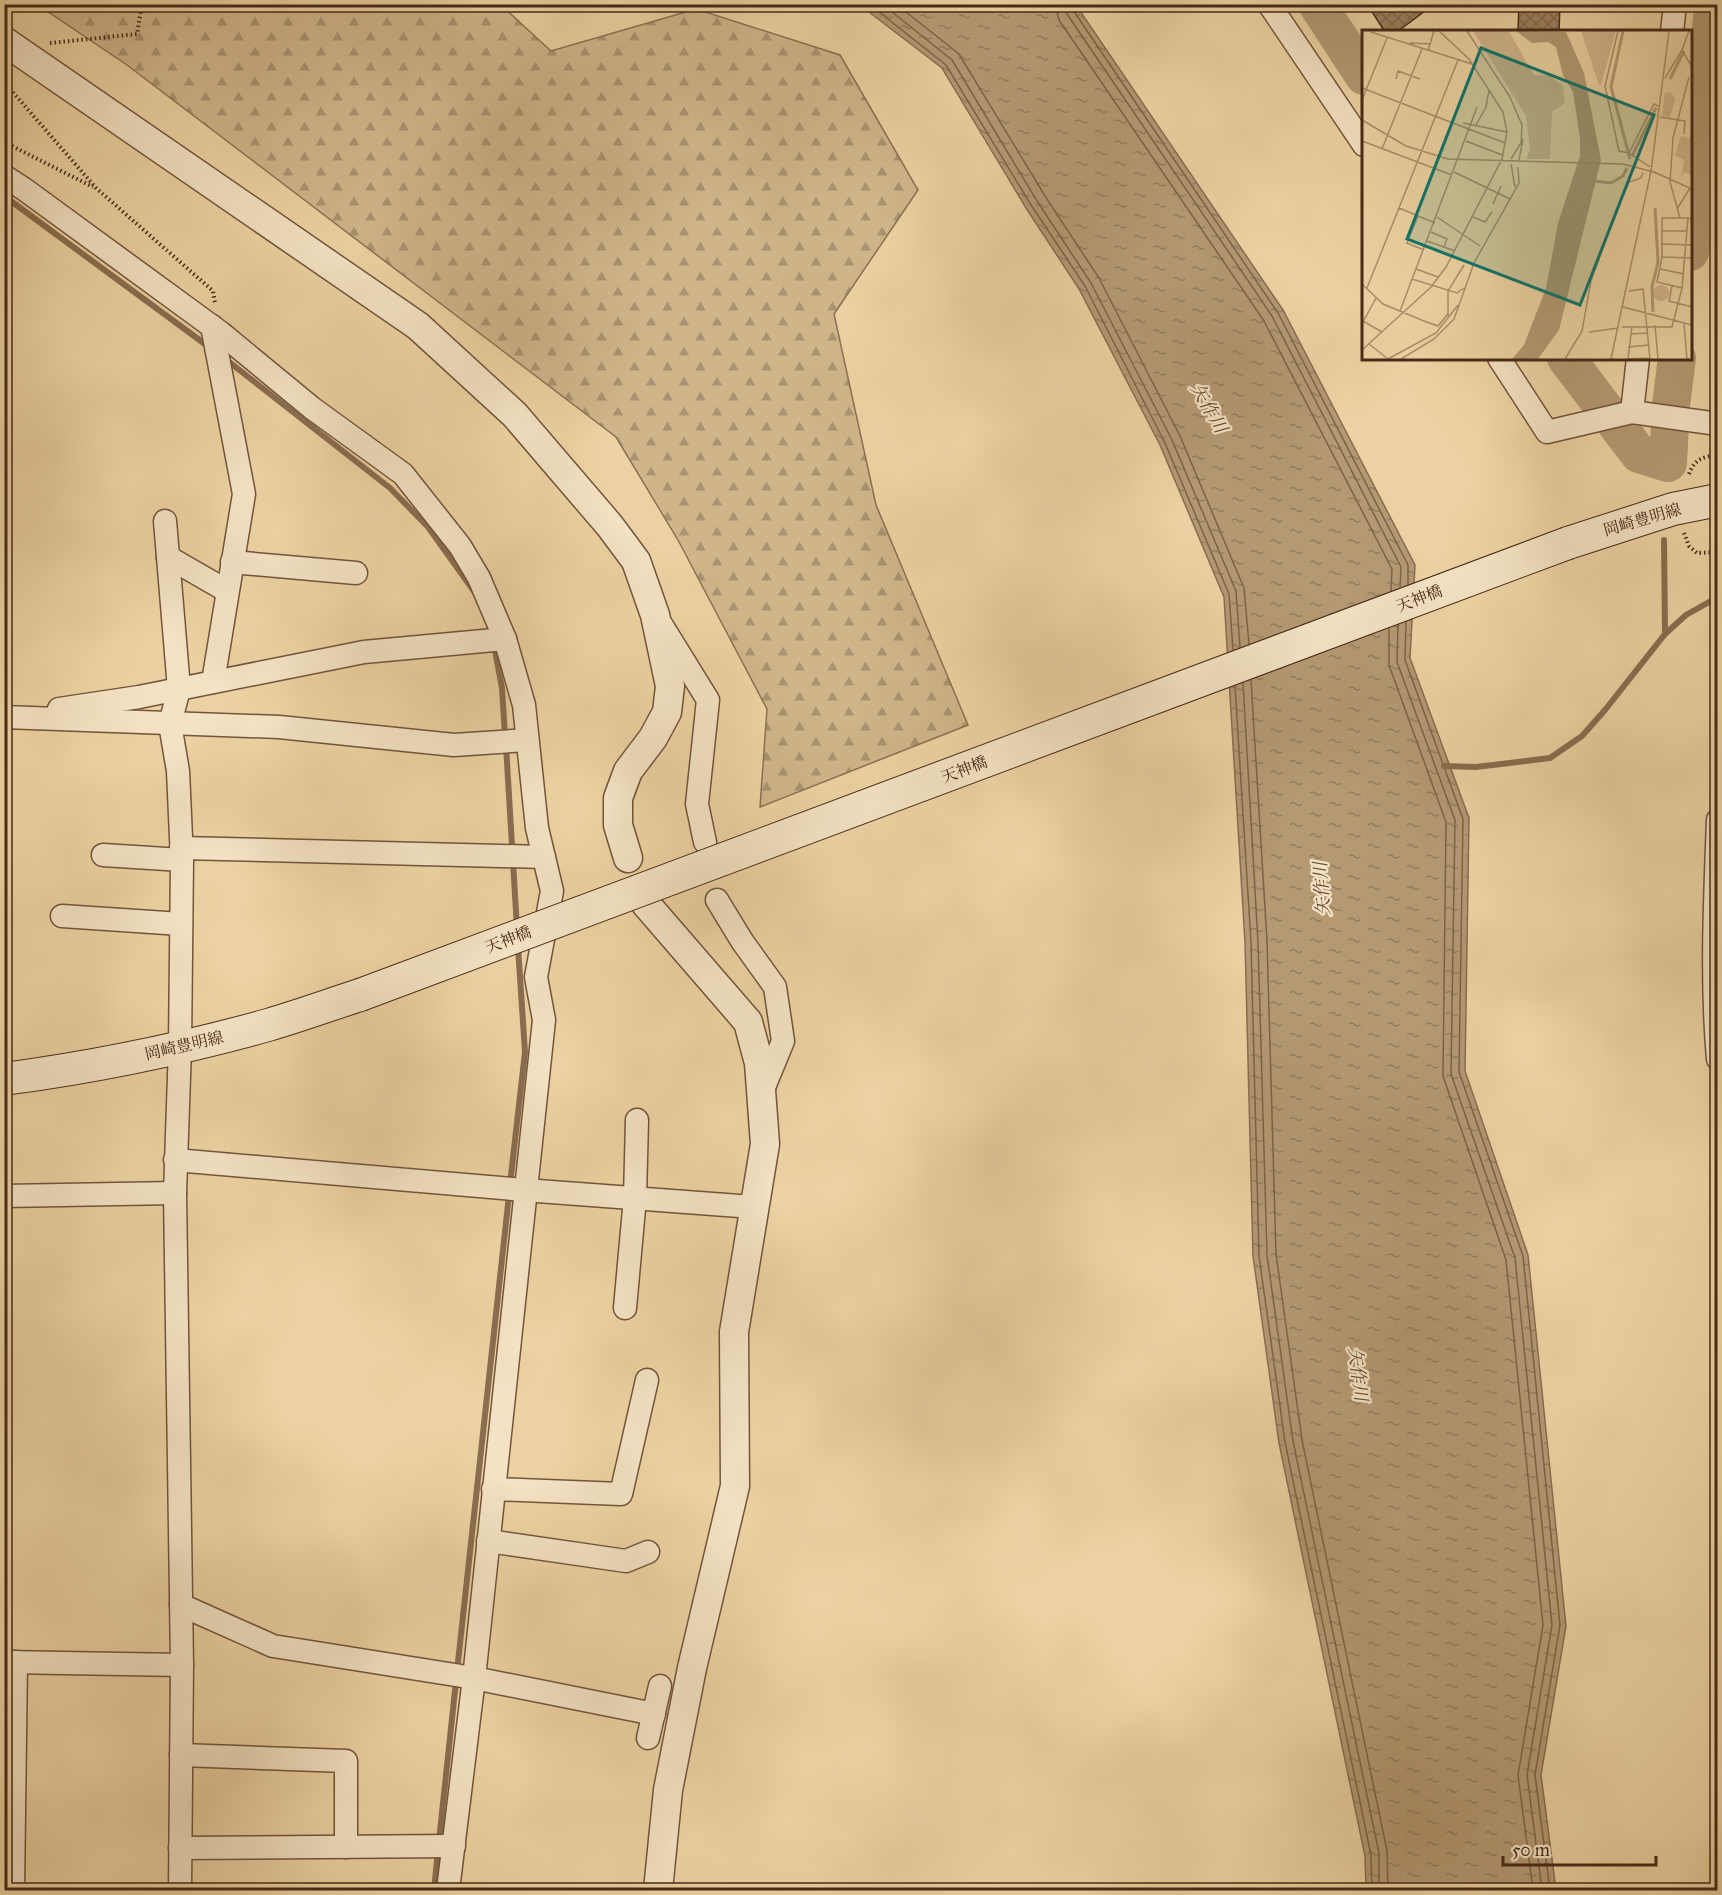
<svg xmlns="http://www.w3.org/2000/svg" width="1722" height="1895" viewBox="0 0 1722 1895" font-family="'IM FELL Great Primer','Noto Serif JP',serif">
<defs>
<pattern id="forest-firs" width="22" height="20" patternUnits="userSpaceOnUse" patternTransform="scale(1.5)"><rect width="22" height="20" fill="#d0b58b"/><path d="M5 1l3.5 6h-7zM16 11l3.5 6h-7z" fill="#ab9371"/></pattern>
<pattern id="water-ripples" width="26" height="14" patternUnits="userSpaceOnUse" patternTransform="scale(1.5)"><rect width="26" height="14" fill="#b49973"/><path d="M2 4q2-2 4 0t4 0M15 11q2-2 4 0t4 0" fill="none" stroke="#947d5e"/></pattern>
<pattern id="building-cross-hatch" width="8" height="8" patternUnits="userSpaceOnUse" patternTransform="scale(1.5)"><rect width="8" height="8" fill="#9d8160"/><path d="M0 0l8 8M0 8l8-8" fill="none" stroke="#826a4e"/></pattern>
</defs>
<rect width="100%" height="100%" fill="#ecd2a2"/>
<filter id="stains"><feTurbulence type="fractalNoise" baseFrequency=".00333" numOctaves="4"/><feColorMatrix values="0 0 0 0 .2 0 0 0 0 .09 0 0 0 0 .02 0 0 0 .5 -.17"/></filter>
<radialGradient id="worn" r=".72"><stop offset=".6" stop-color="#630" stop-opacity="0"/><stop offset="1" stop-color="#630" stop-opacity=".3"/></radialGradient>
<!-- forest -->
<polygon fill="url(#forest-firs)" stroke="#8c7052" stroke-width="1.5" points="38,5 501,5 551,51 696,9 840,55 918,190 834,314 876,505 968,725 760,807 767,709 678,540 616,437 127,65"/>
<!-- water -->
<polygon fill="url(#water-ripples)" stroke="#896d4f" stroke-width="1.5" points="860,5 1076,5 1283,310 1415,565 1410,658 1469,818 1465,1071 1528,1255 1566,1626 1541,1775 1556,1890 1366,1890 1365,1856 1279,1443 1253,1256 1245,942 1224,597 1160,445 1079,289 1026,208 942,68"/>
<g fill="none" stroke-linecap="round" stroke-linejoin="round">
<!-- shore -->
<g stroke="#7e6246" stroke-width="1.5">
<polyline points="869,4 946,65 1031,205 1085,286 1165,443 1229,594 1233,650"/>
<polyline points="882,4 952,60 1037,201 1091,283 1172,440 1236,591 1240,647"/>
<polyline points="896,4 959,54 1045,196 1099,278 1180,436 1244,588 1249,644"/>
<polyline points="1055,4 1059,20 1264,321 1392,569 1391,591"/>
<polyline points="1064,4 1067,14 1272,316 1401,567 1400,587"/>
<polyline points="1072,4 1073,10 1278,313 1408,565 1408,585"/>
<polyline points="1406,622 1405,660 1463,819 1459,1072 1523,1256 1560,1625 1535,1775 1550,1890"/>
<polyline points="1398,625 1397,662 1455,820 1451,1074 1515,1258 1552,1625 1527,1775 1542,1890"/>
<polyline points="1389,628 1389,665 1446,822 1443,1076 1506,1260 1543,1625 1518,1775 1533,1890"/>
<polyline points="1251,680 1267,941 1276,1254 1302,1440 1387,1851 1388,1890"/>
<polyline points="1243,683 1258,942 1267,1255 1293,1441 1379,1853 1379,1890"/>
<polyline points="1235,686 1251,942 1259,1256 1285,1442 1371,1855 1372,1890"/>
</g>
<!-- stream -->
<g stroke="#896d4f" stroke-width="6">
<polyline points="4,196 209,347"/>
<polyline points="224,358 390,488 428,527 476,594"/>
<polyline points="1666,478 1668,463"/>
<polyline points="1665,634 1686,615 1718,597"/>
<polyline points="494,645 502,688 505,736"/>
<polyline points="506,746 517,928"/>
<polyline points="1444,766 1476,767 1550,758 1582,736 1605,710 1665,634 1664,540"/>
<polyline points="510,1184 525,1052 518,947"/>
<polyline points="457,1671 509,1195"/>
<polyline points="439,1841 456,1681"/>
<polyline points="434,1890 438,1851"/>
</g>
<!-- river -->
<g stroke="#b49973" stroke-width="38">
<polyline points="1317,4 1364,76"/>
<polyline points="1690,252 1700,180 1713,4"/>
<polyline points="1566,358 1639,454 1668,463 1671,405 1677,358"/>
</g>
</g>
<!-- building -->
<g fill="url(#building-cross-hatch)" stroke="#482a19" stroke-width="1.5">
<polygon points="1367,4 1434,4 1397,32 1385,32"/>
<polygon points="1519,4 1560,4 1559,32 1518,32"/>
</g>
<g fill="none" stroke-linecap="round" stroke-linejoin="round">
<defs>
<g id="minor">
<polyline points="1269,4 1364,145"/>
<polyline points="1672,32 1675,4"/>
<polyline points="4,176 24,189 221,333 312,408 403,474 460,546 479,578 505,639 524,705 537,828 552,891 536,977 544,1020 474,1678 448,1890"/>
<polyline points="212,326 244,494 213,682"/>
<polyline points="1499,358 1547,432 1632,412 1718,424"/>
<polyline points="1632,412 1638,358"/>
<polyline points="165,521 179,689 170,724 178,771 182,860 180,1047 175,1193 182,1665 180,1890"/>
<polyline points="168,557 227,591"/>
<polyline points="232,562 356,573"/>
<polyline points="661,624 708,700 697,804 705,842"/>
<polyline points="59,709 139,697 364,652 505,639"/>
<polyline points="4,717 279,727 454,745 527,740"/>
<path d="M1718,820c-3,80 -7,160 0,239"/>
<polyline points="181,848 544,857"/>
<polyline points="103,855 182,860"/>
<polyline points="717,900 742,941 775,987 783,1041 762,1092"/>
<polyline points="62,916 181,924"/>
<polyline points="175,1160 524,1190 753,1207"/>
<polyline points="4,1196 175,1193"/>
<polyline points="625,1308 635,1198 637,1120"/>
<polyline points="493,1489 621,1494 647,1380"/>
<polyline points="488,1541 626,1561 648,1552"/>
<polyline points="181,1605 273,1646 474,1678 654,1714"/>
<polyline points="4,1662 182,1665"/>
<polyline points="648,1738 660,1686"/>
<polyline points="181,1755 346,1761 346,1847"/>
<polyline points="180,1848 454,1846"/>
<polyline points="13,1890 16,1662"/>
</g>
<g id="tertiary">
<polyline points="4,41 418,326 515,415 610,526 636,561 655,615 670,686 667,712 653,738 628,771 618,798 618,825 628,858"/>
<polyline points="646,904 748,1022 759,1063 765,1144 734,1332 735,1486 692,1668 668,1790 658,1890"/>
</g>
<g id="secondary">
<polyline points="1568,543 1673,509 1718,500"/>
<path d="M4,1079c90,-12 178,-30 264,-54 31,-9 61,-20 92,-30"/>
</g>
</defs>
<!-- minor casing -->
<use href="#minor" stroke="#71543b" stroke-width="25"/>
<!-- tertiary casing -->
<use href="#tertiary" stroke="#71543b" stroke-width="31"/>
<!-- secondary casing -->
<use href="#secondary" stroke="#482a19" stroke-width="34"/>
<!-- path -->
<g stroke="#482a19" stroke-width="4" stroke-dasharray="1.5 3" stroke-linecap="butt">
<polyline points="50,43 137,34 142,4"/>
<polyline points="4,82 96,188 213,291 215,303"/>
<polyline points="4,142 93,187"/>
<path d="M1689,474c6,-15 13,-17 29,-19"/>
<polyline points="1684,533 1689,546 1697,553 1718,552"/>
</g>
<!-- minor -->
<use href="#minor" stroke="#f3e2c3" stroke-width="22"/>
<!-- tertiary -->
<use href="#tertiary" stroke="#f3e2c3" stroke-width="28"/>
<!-- secondary -->
<use href="#secondary" stroke="#f3e2c3" stroke-width="32"/>
<defs>
<polyline id="secondary-bridge" points="360,995 1568,543"/>
</defs>
<!-- secondary-bridge casing -->
<use href="#secondary-bridge" stroke="#482a19" stroke-width="34" stroke-linecap="butt"/>
<!-- secondary-bridge -->
<use href="#secondary-bridge" stroke="#f3e2c3" stroke-width="32"/>
</g>
<g text-anchor="middle" stroke-width="4.5" stroke-linejoin="round" paint-order="stroke">
<!-- street labels -->
<g font-size="16" fill="#482a19" stroke="#f3e2c3">
<text transform="translate(1642 519) rotate(-16)" y="6">岡崎豊明線</text>
<text transform="translate(1419 598) rotate(-21)" y="6">天神橋</text>
<text transform="translate(964 769) rotate(-21)" y="6">天神橋</text>
<text transform="translate(508 939) rotate(-21)" y="6">天神橋</text>
<text transform="translate(184 1045) rotate(-13)" y="6">岡崎豊明線</text>
</g>
<!-- water labels -->
<g font-size="18" font-style="italic" fill="#634630" stroke="#f3e2c3">
<text transform="translate(1209 408) rotate(60)" y="6">矢作川</text>
<text transform="translate(1322 889) rotate(-94)" y="6">矢作川</text>
<text transform="translate(1358 1374) rotate(83)" y="6">矢作川</text>
</g>
</g>
<!-- overview -->
<g transform="translate(1362 30)">
<rect width="330" height="330" fill="#ecd2a2"/>
<path d="M303,62l7,1 3,7 -5,17 -8,-1z" fill="#d0b58b"/>
<path d="M111,1h36l25,44 16,1 13,10 2,17 -13,9 -2,47h-24l4,-10 -4,-33z" fill="#d0b58b"/>
<path d="M291 263a8 8 0 1 1 16 0a8 8 0 1 1-16 0Z" fill="#d0b58b"/>
<path d="M219,1h35l-15,54h-2zM330,101v44l-8,-3 -3,7 3,-19 -9,-5 6,-19 8,2z" fill="#d0b58b"/>
<path d="M154,1l50,1 18,41 17,87 -42,170 -21,29h-26l12,-14 22,-57 12,-65 22,-67v-18l-7,-46 -10,-17 -7,-28 -8,-5 -16,1z" fill="#b49973"/>
<path fill="none" stroke="#b49973" stroke-width="3" d="M261,1l-12,56 19,72M308,49l14,-28M270,126l24,-48M233,151l16,2 12,-7 4,-8M291,282l-1,-25 6,-25 -3,-54"/>
<path fill="none" stroke="#aa8f6b" stroke-width="1.5" d="M105,1l43,66 12,28 -1,18 -10,16M256,1l-13,55 14,65 10,2 21,14M327,1l-7,19 10,17M9,2l101,32M48,13l20,1M66,21l6,-20M303,48l17,-28M34,49l2,-8 22,8M0,58l143,55M0,70l25,-62M298,87l25,4 -1,13M0,90l44,26 42,13 175,5 31,8M101,93l44,9M114,95l10,-18 3,-17M0,111l90,34M104,111l36,14M20,119l40,-100M267,123l25,-49 4,2M157,130l4,-21M149,134l4,23M92,142l56,27M292,142l38,17M131,174l8,-18M37,178l36,15M315,179l13,-21M56,186l-11,27 17,7M75,187l43,29M111,187l12,5 7,-10M318,188l-10,-36 3,-44 16,-61M300,201h25M69,202l16,7 -3,8M65,211l28,10M299,214l31,1M300,227l30,1M54,239l22,8M298,239l24,5M50,249l45,14 7,-5M0,254l21,20 41,17 14,5 10,-12M310,256l-3,15 23,6M5,258l91,-228M320,258l-25,-6 5,-25v-39h30M267,261l14,-2 7,70M261,277l69,18M38,281l77,-204M86,286v-25l16,-26M1,291l19,11M322,293l3,36M0,294l14,-26M293,295l3,34M260,297h50l10,-39 6,-70M227,302l29,-4M268,304l18,-1M7,314l19,15M266,317l21,-2M0,320l69,-63 15,-20 56,-108 5,-27 -4,-20 -34,-53 -30,-28M26,329l48,-26 22,-28M39,329l33,-20 20,-20 20,-56 45,-80 -1,-16M203,329l17,-28 9,-50 26,-73 12,-26 12,-4 2,-5M249,329l40,-188 18,-140M266,329l4,-33M266,329l22,-1"/>
<path fill="#0f766e" fill-opacity="0.15" stroke="#0f766e" stroke-width="3" d="M119,18l173,67 -74,190 -173,-66z"/>
<rect width="330" height="330" fill="none" stroke="#482a19" stroke-width="3"/>
</g>
<!-- margin -->
<rect width="1722" height="1895" fill="none" stroke="#ecd2a2" stroke-width="24"/>
<rect x="6" y="6" width="1710" height="1883" fill="none" stroke="#482a19" stroke-width="3"/>
<rect x="12" y="12" width="1698" height="1871" fill="none" stroke="#482a19" stroke-width="1.5"/>
<!-- scale -->
<path d="M1503 1856v9h153v-9" fill="none" stroke="#482a19" stroke-width="3"/>
<text x="1512" y="1856" font-size="18" fill="#482a19" stroke="#f3e2c3" stroke-width="4.5" paint-order="stroke">50 m</text>
<rect width="100%" height="100%" filter="url(#stains)"/>
<rect width="100%" height="100%" fill="url(#worn)"/>
</svg>
